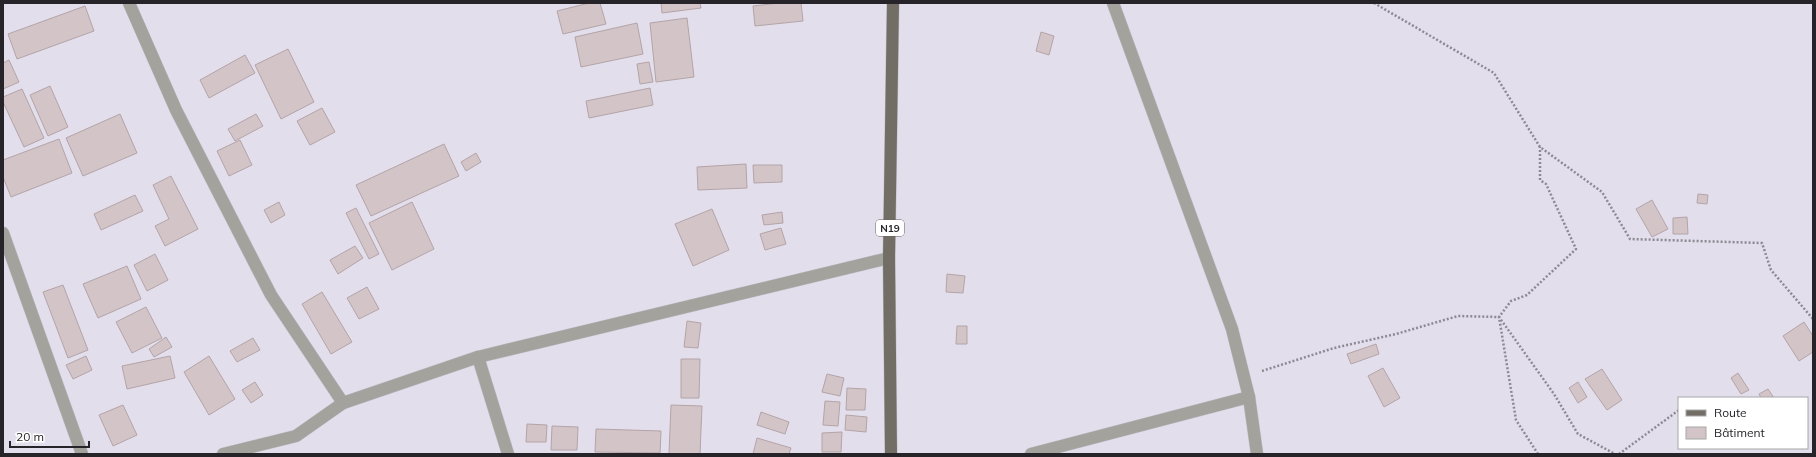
<svg xmlns="http://www.w3.org/2000/svg" width="1816" height="457" viewBox="0 0 1816 457" font-family="Mulish,sans-serif">
<rect width="100%" height="100%" fill="#e3deeb"/>
<!-- building -->
<g fill="#d2c4c7" stroke="#b3a4a8">
<polygon points="589,3 600,3 606,24 563,34 557,11"/>
<polygon points="661,3 700,3 701,8 662,13"/>
<polygon points="779,3 801,3 803,21 755,26 753,6"/>
<polygon points="85,6 94,31 17,59 8,34"/>
<polygon points="687,18 694,77 656,82 650,23"/>
<polygon points="637,23 643,54 581,67 575,37"/>
<polygon points="1041,32 1054,36 1049,55 1036,51"/>
<polygon points="288,49 314,102 281,119 255,65"/>
<polygon points="245,55 255,73 209,98 200,80"/>
<polygon points="9,60 19,82 3,89 3,63"/>
<polygon points="649,62 653,82 640,84 637,64"/>
<polygon points="50,86 68,127 48,136 30,95"/>
<polygon points="650,88 653,105 589,118 586,101"/>
<polygon points="22,89 44,138 24,147 3,102 3,97"/>
<polygon points="322,108 335,132 310,145 297,121"/>
<polygon points="120,114 137,153 83,176 66,138"/>
<polygon points="256,114 263,126 235,141 228,129"/>
<polygon points="59,139 72,173 11,197 3,177 3,160"/>
<polygon points="240,140 252,165 229,176 217,151"/>
<polygon points="444,144 459,176 371,216 356,185"/>
<polygon points="476,153 481,162 466,171 461,162"/>
<polygon points="746,164 747,188 698,190 697,167"/>
<polygon points="753,165 782,165 782,182 754,183"/>
<polygon points="171,176 198,229 165,246 155,226 169,219 153,185"/>
<polygon points="1698,194 1708,195 1707,204 1697,203"/>
<polygon points="135,195 143,211 101,230 94,214"/>
<polygon points="1652,200 1668,229 1652,237 1636,209"/>
<polygon points="279,202 285,215 271,223 264,210"/>
<polygon points="412,202 434,249 392,270 369,223"/>
<polygon points="356,208 379,254 369,259 346,213"/>
<polygon points="712,209 729,250 693,266 675,224"/>
<polygon points="782,212 783,223 764,225 762,215"/>
<polygon points="1687,217 1688,234 1673,234 1673,218"/>
<polygon points="781,228 786,244 765,250 760,234"/>
<polygon points="355,246 363,258 338,274 330,260"/>
<polygon points="155,254 168,280 147,291 134,265"/>
<polygon points="127,266 141,299 98,318 83,284"/>
<polygon points="947,274 965,276 963,293 946,292"/>
<polygon points="63,285 88,350 68,358 43,292"/>
<polygon points="367,287 379,309 359,319 347,298"/>
<polygon points="322,292 352,342 331,354 302,304"/>
<polygon points="146,307 162,338 132,353 116,322"/>
<polygon points="687,321 701,323 698,348 684,347"/>
<polygon points="1804,322 1813,336 1813,352 1799,361 1783,336"/>
<polygon points="957,326 967,326 967,344 956,344"/>
<polygon points="166,337 172,347 154,357 149,349"/>
<polygon points="253,338 260,350 237,362 230,351"/>
<polygon points="1376,344 1379,354 1351,364 1347,354"/>
<polygon points="86,356 92,370 73,379 66,365"/>
<polygon points="170,356 175,378 127,389 122,366"/>
<polygon points="209,356 235,399 209,415 184,372"/>
<polygon points="681,359 700,359 699,398 681,398"/>
<polygon points="1383,368 1400,398 1384,407 1368,376"/>
<polygon points="1602,369 1622,400 1607,410 1585,379"/>
<polygon points="1738,373 1749,390 1741,394 1731,378"/>
<polygon points="827,374 844,378 840,396 822,392"/>
<polygon points="255,382 263,395 251,403 242,390"/>
<polygon points="1578,382 1587,397 1578,403 1569,388"/>
<polygon points="847,388 866,389 865,410 846,410"/>
<polygon points="1768,389 1774,398 1761,398 1759,394"/>
<polygon points="825,401 840,402 838,426 823,425"/>
<polygon points="123,405 137,435 113,446 99,415"/>
<polygon points="671,405 702,406 700,454 669,454"/>
<polygon points="761,412 789,422 785,434 757,425"/>
<polygon points="846,415 867,417 866,432 845,430"/>
<polygon points="527,424 547,425 546,442 526,442"/>
<polygon points="552,426 578,427 577,450 551,450"/>
<polygon points="596,429 661,431 660,453 595,452"/>
<polygon points="842,432 841,452 822,452 822,433"/>
<polygon points="757,438 791,448 789,454 753,454"/>
</g>
<g fill="none" stroke-linecap="round" stroke-linejoin="round">
<defs>
<g id="street">
<polyline points="129,3 176,110 271,295 343,403"/>
<polyline points="1113,3 1232,329 1249,397 1257,454"/>
<polyline points="3,233 82,454"/>
<polyline points="478,357 508,454"/>
<polyline points="223,454 296,436 343,403 478,357 889,258"/>
<polyline points="1031,454 1249,397"/>
</g>
<polyline id="primary" points="891,454 889,258 893,3"/>
</defs>
<!-- street casing -->
<use href="#street" stroke="#c1bdc8" stroke-width="13"/>
<!-- primary casing -->
<use href="#primary" stroke="#c1bdc8" stroke-width="13"/>
<!-- path -->
<g stroke="#8d8993" stroke-width="2.5" stroke-dasharray="2 2" stroke-linecap="butt">
<polyline points="1374,3 1494,73 1540,147 1602,192 1630,239 1762,243 1771,270 1813,319"/>
<polyline points="1262,371 1334,348 1396,334 1458,316 1499,317 1554,394 1578,434 1615,454"/>
<polyline points="1538,454 1516,420 1499,317 1511,301 1527,295 1576,249 1546,184 1540,180 1540,147"/>
<polyline points="1619,454 1679,410"/>
</g>
<!-- street -->
<use href="#street" stroke="#a4a29d" stroke-width="12"/>
<!-- primary -->
<use href="#primary" stroke="#726e65" stroke-width="12"/>
</g>
<g text-anchor="middle" stroke-width="3" stroke-linejoin="round" paint-order="stroke">
<!-- shield labels -->
<rect fill="#fff" stroke="#676669" stroke-width="1" x="876" y="220" width="28" height="16" rx="3"/>
<g font-size="10" font-weight="bold" fill="#262429">
<text x="890" y="232">N19</text>
</g>
</g>
<!-- border -->
<rect width="1816" height="457" fill="none" stroke="#262429" stroke-width="8"/>
<!-- legend -->
<rect x="1678" y="397" width="130" height="52" fill="#ffffff" stroke="#a8a7a9"/>
<rect x="1686" y="410" width="20" height="6" fill="#726e65" stroke="#a8a7a9"/>
<text x="1714" y="417" font-size="12" fill="#262429">Route</text>
<rect x="1686" y="427" width="20" height="12" fill="#d2c4c7" stroke="#a8a7a9"/>
<text x="1714" y="437" font-size="12" fill="#262429">Bâtiment</text>
<!-- scale -->
<path d="M10 441v6h79v-6" fill="none" stroke="#262429" stroke-width="2"/>
<text x="16" y="441" font-size="12" fill="#262429" stroke="#ffffff" stroke-width="3" paint-order="stroke">20 m</text>
</svg>
